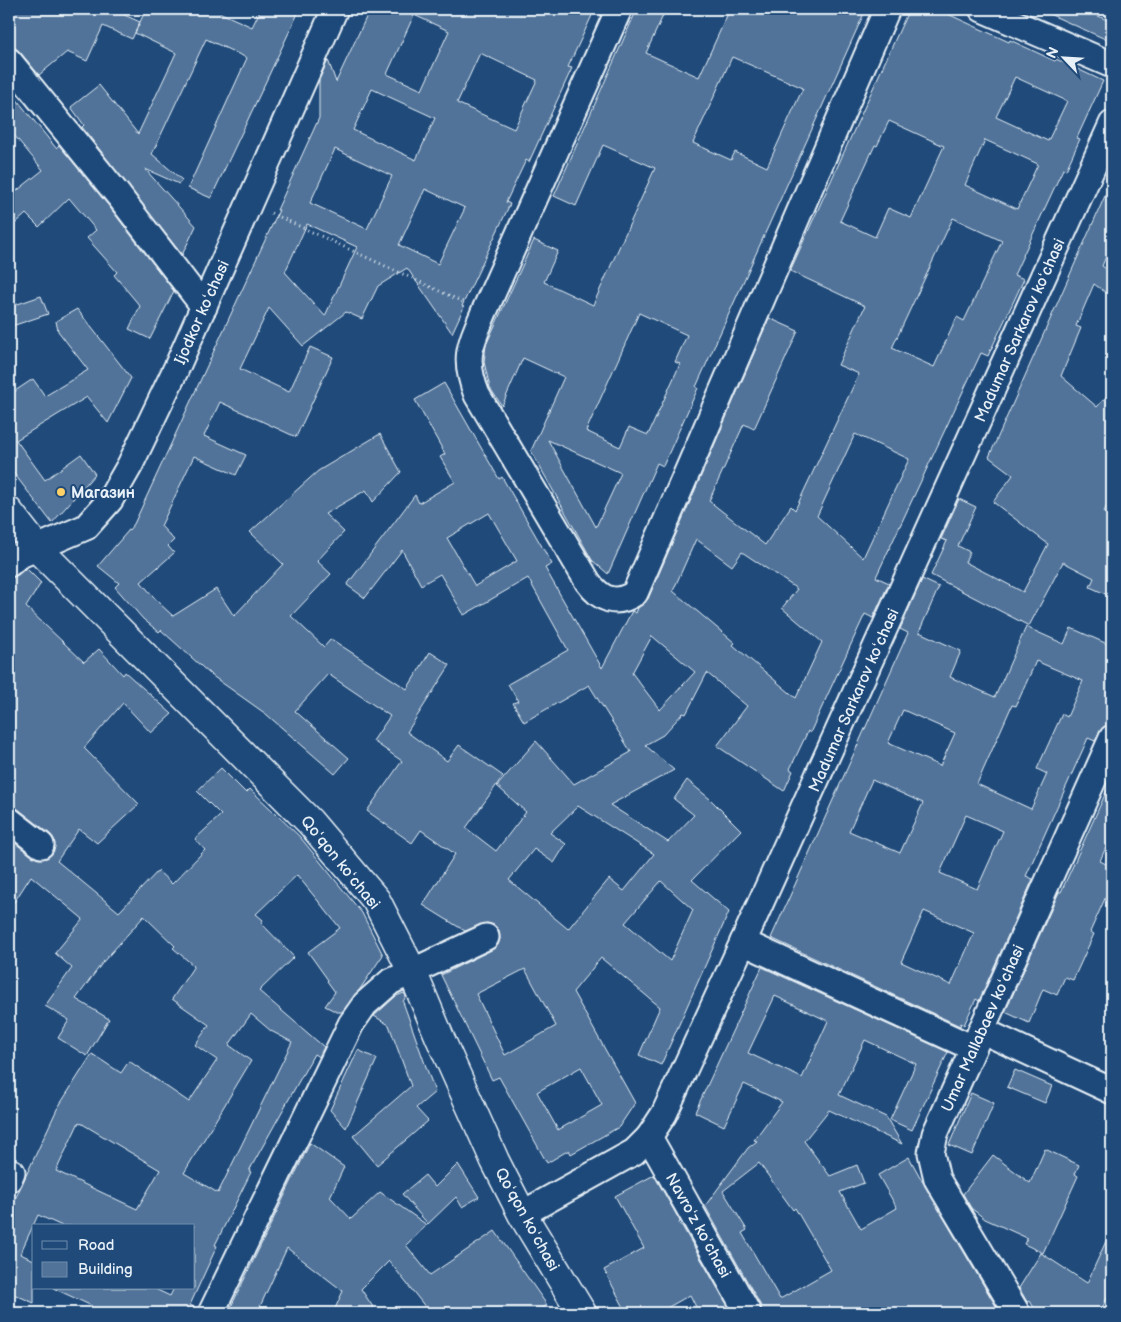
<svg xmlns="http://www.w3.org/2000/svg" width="1121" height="1322" viewBox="0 0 1121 1322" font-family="'Balsamiq Sans',sans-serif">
<rect width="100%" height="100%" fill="#1f4a7a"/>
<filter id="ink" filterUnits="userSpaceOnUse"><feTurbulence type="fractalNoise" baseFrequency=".02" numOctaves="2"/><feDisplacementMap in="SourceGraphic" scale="10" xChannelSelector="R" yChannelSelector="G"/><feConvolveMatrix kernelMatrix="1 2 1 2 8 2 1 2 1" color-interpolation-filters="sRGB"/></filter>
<g filter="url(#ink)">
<!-- building -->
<g fill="#517399" stroke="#e8f1f8" fill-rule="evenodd">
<polygon points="9,9 111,9 140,22 132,39 103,26 87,61 67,52 39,75 20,52 15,48 9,47"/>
<polygon points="146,9 212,9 252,27 261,9 300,9 211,198 188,188 247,58 206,39 152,154 182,180 179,184 145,169 196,226 182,255 82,127 84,125 71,107 99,85 138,134 176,53 135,33"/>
<path d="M370,9h225l-27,58 4,1 -43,94 -3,-2 -20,42 4,2 -48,102 2,1 -12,26 -45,-65 -29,18 -16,33 -16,-7 -43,34 -34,-38 -29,61 49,23 21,-45 23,10 -29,63 -8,17 -76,-35 -16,34 42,19 -10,20 -42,-19 -33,70 13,14 -6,6 6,7 -33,29 18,21 14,13 43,-27 18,27 49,-52 -33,-32 68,-61 62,-37 21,38 -28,30 -7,-12 -41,24 19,18 -27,29 14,13 -40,42 33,31 7,-8 76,50 23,-37 20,13 -43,67 40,29 12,-16 44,31 -37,52 30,23 30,-39 -29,-26 39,-45 38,43 57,-32 -42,-67 -65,37 -11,-19 5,-2 -10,-17 60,-34 -40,-72 -64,37 -24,-41 -19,11 -19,-35 -37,48 -18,-13 68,-90 4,8 36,-21 -15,-25 5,-3 -30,-54 29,-17 55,96 3,-2 50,87 -7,4 57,100 30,-57 4,2 2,-5 10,-9 121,-281 29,13 -44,98 -10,-5 -35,77 56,44 26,-39 4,4 64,-136 -21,-9 27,-59 -75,-35 119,-262h28l72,33 1,-2 45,21 1,-2 47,22 -26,57 3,1 -14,31 -3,-1 -49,106 10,4 -36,77 -7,-3 -105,224 13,6 -16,35 -8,-4 -55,119 -2,-2 -18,38 3,2 -9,20 -67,-45 30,-40 -40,-33 -21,41 -3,-1 -20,22 -18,10 29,25 -64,35 58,37 26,-27 -20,-16 13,-19 23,19 31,31 -49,50 37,32 -68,153 -22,-10 21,-48 -59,-49 -28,34 62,111 -16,24 -48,27 -2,-4 -22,13 -48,-86 -7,3 -51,-105 52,-26 5,-4 2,-6 -1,-9 -5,-5 -7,-2 -22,8 -42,-26 32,-51 -34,-24 -9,13 -45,-32 35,-50 -29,-20 17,-25 -62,-42 -33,37 54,47 -14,16 -69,-60 -55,-39 -50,-45 -2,2 -16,-13 -28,-32 4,-4 -21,-17 36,-42 145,-314h-2l42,-92v-38l9,-20 8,22zM414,15l35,16 -27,59 -35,-16zM480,53l57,27 -23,49 -57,-26zM1015,77l52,24 -19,40 -52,-24zM372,89l63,29 -19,42 -63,-30zM889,121l55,25 -33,72 -23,-10 -13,29 -35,-16 35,-76 2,1zM985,140l53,24 -21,45 -52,-24zM335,149l57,27 -25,53 -57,-26zM425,189l40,19 -27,56 -39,-19zM953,218l49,23 -38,80 -7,-4 -23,50 -42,-19zM307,224l50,23 -32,69 -40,-44zM855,434l54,25 -46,99 -46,-42zM489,513l28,48 -42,25 -28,-48zM696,539l36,27 10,-14 55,37 -15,19 40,34 -26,56 -63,-53 2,-2 -62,-52zM652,636l43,36 -35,38 -28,-37zM578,806l76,48 -30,37 -15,-12 -41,50 -59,-49 25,-31 20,14 12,-19 -16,-11zM661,881l32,29 -23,51 -45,-38zM525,969l31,57 -51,29 -29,-61zM581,1067l21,38 -44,25 -21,-38z"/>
<path d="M637,9h29l-20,44 53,24 31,-68h136l-170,378 2,1 -35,78 -6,-3 -49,111 -16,-14 -61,-109 33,-74 -41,-19 -21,48 -12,-18 -6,-26 2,-17 48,-105 24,11 -14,31 49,23 62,-137 -52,-23 -27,61 -22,-10zM732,57l71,31 -36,79 -32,-15 -4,8 -38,-17zM639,313l48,22 -12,27 5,2 -32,71 -19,-8 -9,20 -34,-16zM548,440l73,33 -25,54z"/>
<polygon points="1038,9 1082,9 1112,22 1112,42"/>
<polygon points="9,83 17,94 14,96 56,148 59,145 108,205 174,291 150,339 129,329 140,306 114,275 117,272 87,238 96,230 69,198 39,227 26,214 9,229 9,197 43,170 9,129"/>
<polygon points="1112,180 1112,242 1102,266 1112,273 1112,297 1094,284 1076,326 1081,328 1061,376 1097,407 1112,390 1112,493 1104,512 1112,516 1112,597 1090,587 1094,578 1063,562 1029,626 931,575 947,541 941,539 959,499 976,507 958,546 970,552 965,562 1023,592 1048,544 993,502 1013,475 989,457"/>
<polygon points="41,296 48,314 9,327 9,307"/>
<polygon points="77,309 131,378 108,423 87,397 16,440 45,480 81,454 95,474 52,523 9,467 9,395 33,379 45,396 88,370 58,331 56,321"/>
<path d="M26,568l15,15 -15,24 58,55 15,-13 24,26 2,-3 47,42 -21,19 -28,-30 -39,45 55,56 -42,39 -18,-14 -22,32 62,51 39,-41 14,13 33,-34 -10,-11 26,-24 -24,-24 24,-23 25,25 4,-4 50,48 62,76 21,42 -23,34 -18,23h-5l-12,-6 10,-14 -8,-11 1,-1 -20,-28 32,-24 -43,-53 -41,39 7,6 -2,3 33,34 -35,34 65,56 -5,10 -5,-3 -65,117 2,1 -36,73 2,1 -27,59 8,4 -1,4h-108l3,-7 -39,-18h100l17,8 4,-8h20v-62h-132l-24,-11 -18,39 14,6v43l-25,-11v-80l48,-103 35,-55 29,19 8,-12 60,41 28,-42 -22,-15 14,-20 -37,-26 22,-33 -21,-18 2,-2 -31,-30 -41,46 -27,37 33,20 -22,37 -29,-18 11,-18 -24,-14 27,-38 -17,-15 28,-34 -52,-43 -22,34v-58l6,-9 17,13 7,3 8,-1 5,-4 3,-7 -1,-8 -4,-5 -32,-25 -9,-4v-227l9,-3zM251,1014l20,17 21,11 -74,151 -34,-20 67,-112 -22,-16zM79,1122l81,48 -23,39 -81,-38z"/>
<path d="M922,579l17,8 -20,45 42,19 -11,26 45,20 31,-70 38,17 7,-16 41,18v78l-9,3 -8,14 -7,-3 -62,138 7,3 -54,122 -3,-2 -12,26 -3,-2 -1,3 -189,-88 137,-305 -8,-4zM1036,661l47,20 -16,36 -5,-3 -25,55 10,5 -16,35 -54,-25 35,-79 4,1zM903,710l52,23 -15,33 -52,-23zM872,780l51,23 -23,50 -51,-22zM966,815l37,16 -26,58 -37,-16zM924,911l50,22 -23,52 -50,-23z"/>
<polygon points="1112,779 1112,833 1100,861 1112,867 1112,883 1090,932 1094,934 1073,980 1065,977 1057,995 1043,989 1029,1023 1005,1012 1059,892 1061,892"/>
<path d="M762,967l186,85 -36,78 -22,-10 26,-56 -51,-24 -26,55 47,22 16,27 -73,-34 -25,31 26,35 27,-11 7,18 -24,9 21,37 36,-21 -19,-33 31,-18 16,29 75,127h-238l-1,-7 -56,-100 43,-58 9,-7 -3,-1 28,-38 -38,-18 -20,42 -29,-14zM775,996l53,25 -26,57 -54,-25zM759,1163l34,47 2,-2 36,62 -51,29 -38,-66 5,-3 -24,-39z"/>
<polygon points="404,993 406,996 403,1002 435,1092 416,1108 428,1121 377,1165 353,1136 411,1086 389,1025 374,1016 396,996"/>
<polygon points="358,1050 377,1059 346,1128 330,1110"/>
<polygon points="1015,1070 1052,1086 1045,1103 1007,1087"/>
<polygon points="971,1093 994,1103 972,1155 949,1145"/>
<polygon points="310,1143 344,1167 330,1197 351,1219 380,1192 427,1225 406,1245 430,1275 495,1231 547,1305 536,1313 430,1313 389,1261 361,1289 377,1313 333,1313 343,1291 287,1248 257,1313 228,1313"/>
<polygon points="1045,1149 1079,1165 1075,1174 1078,1176 1043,1253 1024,1244 1027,1238 985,1219 971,1208 963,1194 993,1155 1030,1183"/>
<polygon points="458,1164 479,1197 462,1207 456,1197 428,1224 402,1194 425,1175 435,1187"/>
<polygon points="654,1175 680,1221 679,1224 682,1226 732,1313 699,1313 690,1295 658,1313 627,1313 604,1270 644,1248 615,1196"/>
<polygon points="1112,1228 1112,1287 1100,1313 1037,1313 1030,1301 1027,1302 1019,1288 1041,1253 1087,1283"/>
</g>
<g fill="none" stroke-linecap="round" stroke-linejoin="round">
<defs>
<g id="minor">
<path d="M619,9l-135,303c-15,35 -21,47 -7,83l111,187c13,18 28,24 47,11l252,-584"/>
<polyline points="982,9 1112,65"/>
<polyline points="9,61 119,196 204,307"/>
<polyline points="9,564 18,556 86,527 110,500 130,465 176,369 335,9"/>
<polyline points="9,820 41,845"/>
<polyline points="743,942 973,1048"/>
<polyline points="981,1030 1112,1091"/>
<polyline points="649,1137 748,1313"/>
<polyline points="9,1179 12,1172"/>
<polyline points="522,1214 634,1152 649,1137 664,1114 743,942 1112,124"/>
<polyline points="211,1313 351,1024 365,1004 390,982 486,937"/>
<polyline points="1017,1313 937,1179 931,1153 935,1134 1112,738"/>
</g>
<polyline id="major" points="9,512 37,548 310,822 376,900 412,971 440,1038 495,1161 522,1214 582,1313"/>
</defs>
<!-- minor casing -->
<use href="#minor" stroke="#e8f1f8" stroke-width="29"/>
<!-- major casing -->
<use href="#major" stroke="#e8f1f8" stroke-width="31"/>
<!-- path -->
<polyline stroke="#e8f1f8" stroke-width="3" stroke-dasharray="1 4" stroke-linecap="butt" points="271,213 463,302"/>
<!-- minor -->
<use href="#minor" stroke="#1f4a7a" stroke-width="25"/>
<!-- major -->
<use href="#major" stroke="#1f4a7a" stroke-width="28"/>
</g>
</g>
<!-- markers -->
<circle fill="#ffd166" stroke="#1f4a7a" stroke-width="2" cx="61" cy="492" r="5"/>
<g text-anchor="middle" stroke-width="4" stroke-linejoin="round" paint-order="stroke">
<!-- street labels -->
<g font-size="16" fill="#e8f1f8" stroke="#1f4a7a">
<text transform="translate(201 312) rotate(-66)" y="6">Ijodkor koʻchasi</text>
<text transform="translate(1019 330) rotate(-66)" y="6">Madumar Sarkarov koʻchasi</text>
<text transform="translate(853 700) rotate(-66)" y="6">Madumar Sarkarov koʻchasi</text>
<text transform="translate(341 862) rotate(51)" y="6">Qoʻqon koʻchasi</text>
<text transform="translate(982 1028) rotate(-66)" y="6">Umar Mallabaev koʻchasi</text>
<text transform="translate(528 1219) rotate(61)" y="6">Qoʻqon koʻchasi</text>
<text transform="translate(699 1225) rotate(61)" y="6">Navroʻz koʻchasi</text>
</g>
<!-- poi labels -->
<g font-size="16" font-weight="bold" fill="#e8f1f8" stroke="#1f4a7a" text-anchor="start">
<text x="71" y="498">Магазин</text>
</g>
</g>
<!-- margin -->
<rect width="1121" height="1322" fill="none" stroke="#1f4a7a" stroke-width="30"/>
<rect x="15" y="15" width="1091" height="1292" fill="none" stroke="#e8f1f8" stroke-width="2" filter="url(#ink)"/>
<!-- legend -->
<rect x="32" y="1224" width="162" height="65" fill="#1f4a7a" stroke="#6f8dac"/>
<rect x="42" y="1241" width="25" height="8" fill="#1f4a7a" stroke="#6f8dac"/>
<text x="78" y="1250" font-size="15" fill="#e8f1f8">Road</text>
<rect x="42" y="1262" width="25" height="15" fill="#517399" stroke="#6f8dac"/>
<text x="78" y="1274" font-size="15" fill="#e8f1f8">Building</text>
<!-- north arrow -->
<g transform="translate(1064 58) rotate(295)" stroke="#1f4a7a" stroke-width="4" paint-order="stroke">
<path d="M0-4L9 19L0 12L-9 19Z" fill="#e8f1f8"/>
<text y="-8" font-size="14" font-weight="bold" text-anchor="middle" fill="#e8f1f8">N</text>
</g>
</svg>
